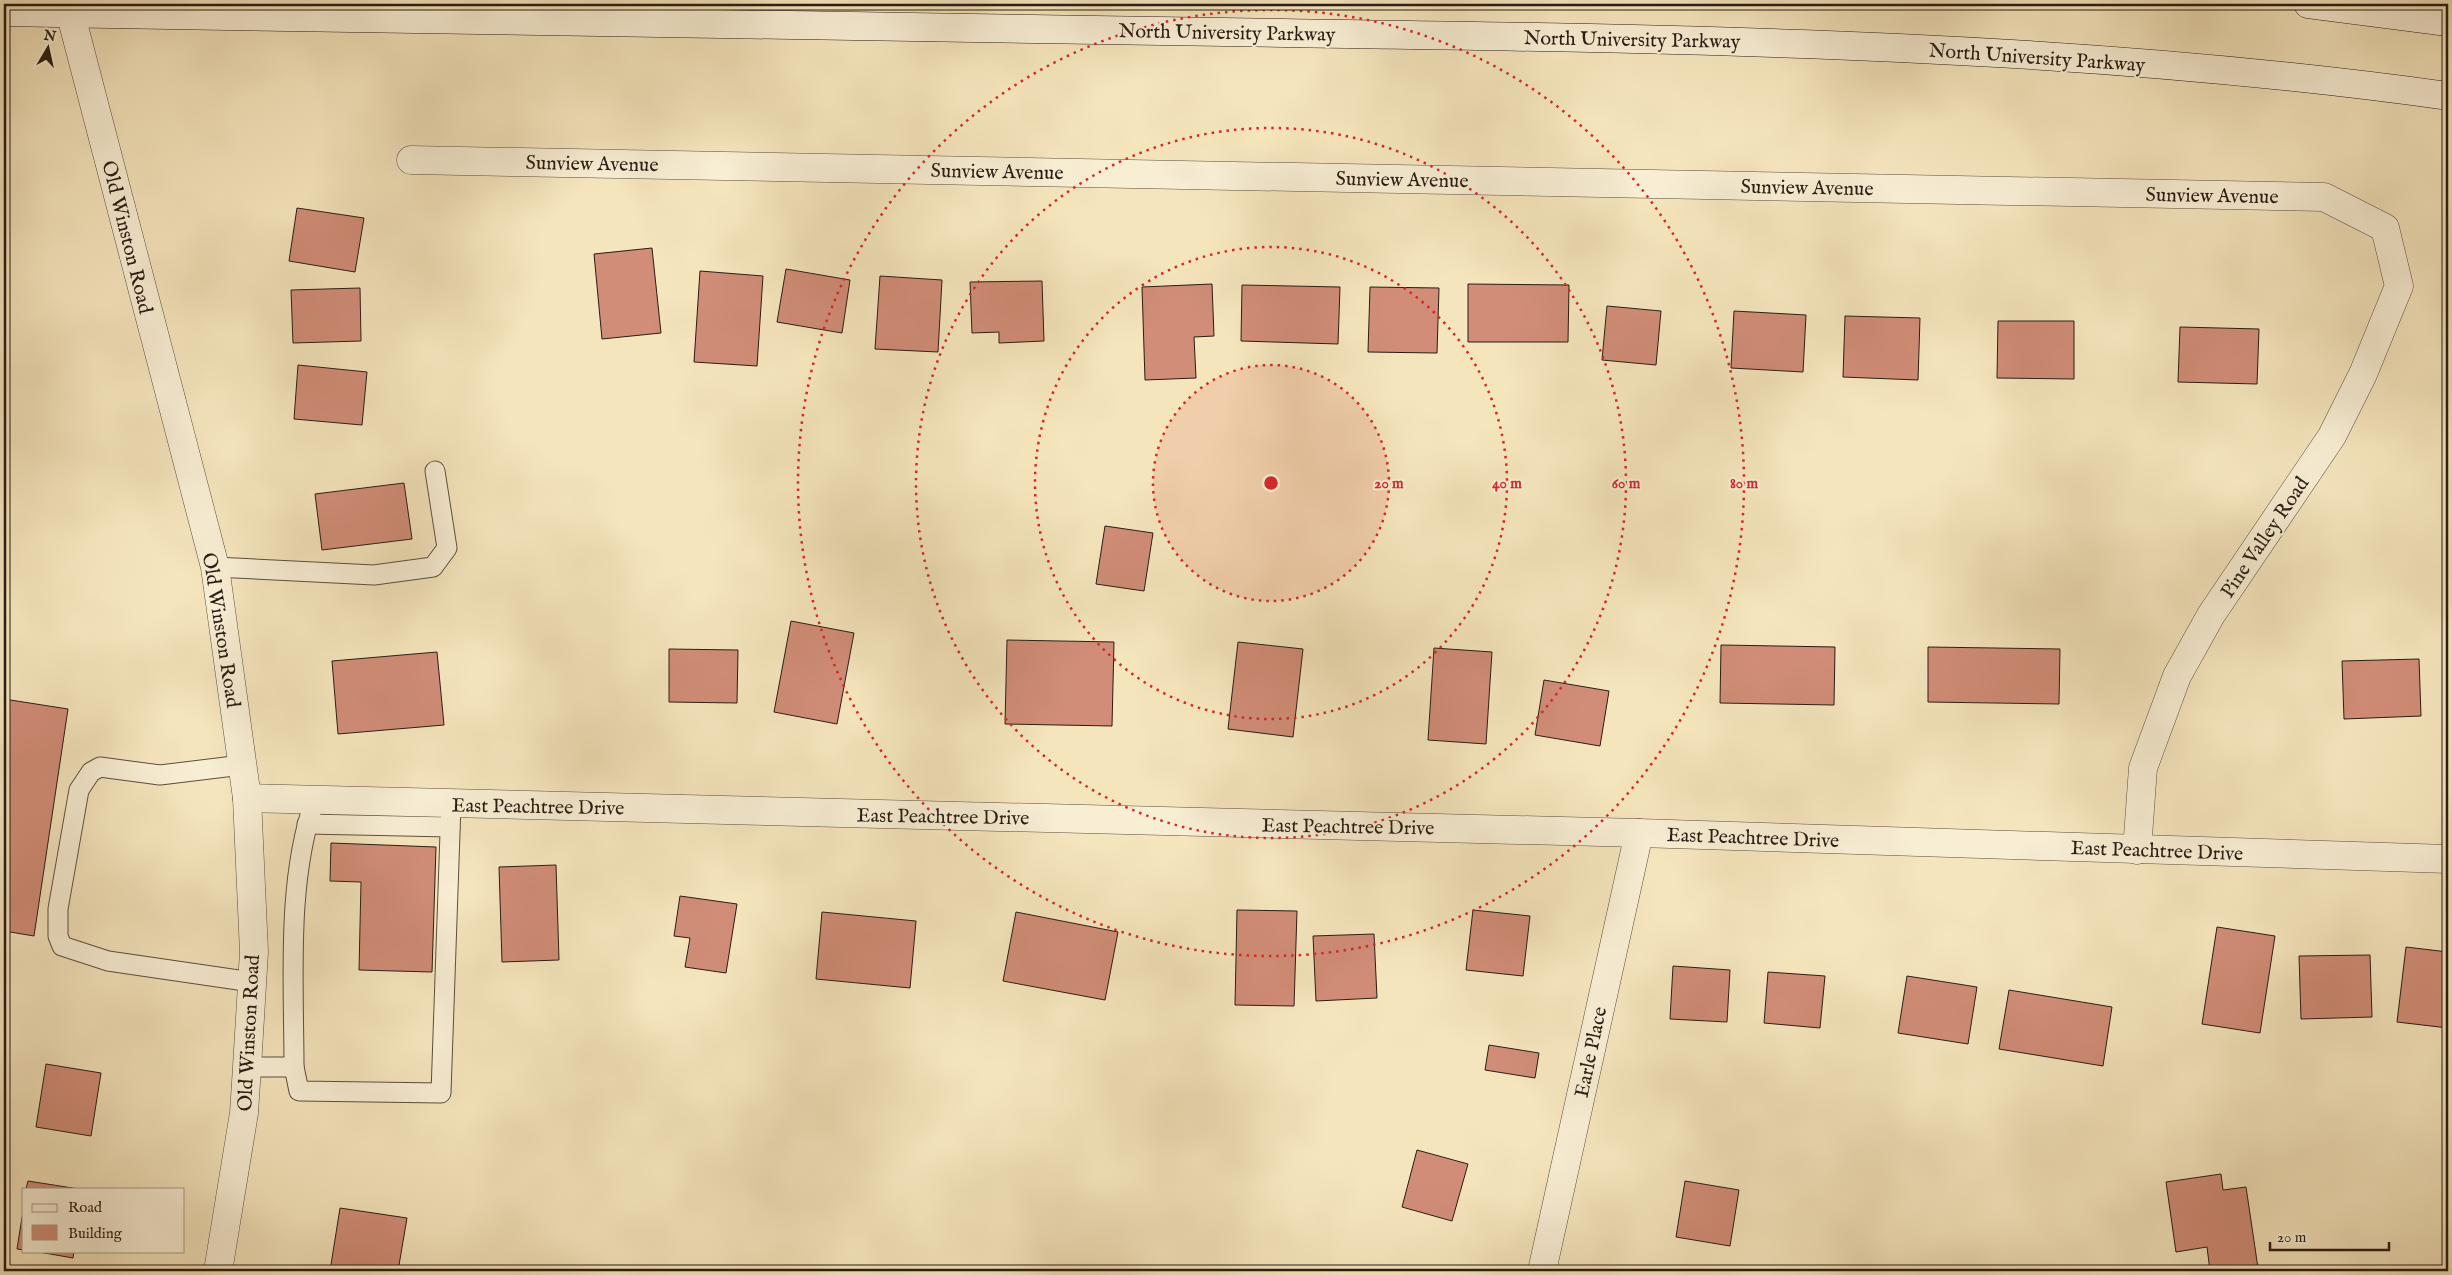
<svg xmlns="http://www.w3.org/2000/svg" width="2452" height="1275" viewBox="0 0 2452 1275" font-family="'IM FELL English',serif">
<rect width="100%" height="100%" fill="#f5e5bd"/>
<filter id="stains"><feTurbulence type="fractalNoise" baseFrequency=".004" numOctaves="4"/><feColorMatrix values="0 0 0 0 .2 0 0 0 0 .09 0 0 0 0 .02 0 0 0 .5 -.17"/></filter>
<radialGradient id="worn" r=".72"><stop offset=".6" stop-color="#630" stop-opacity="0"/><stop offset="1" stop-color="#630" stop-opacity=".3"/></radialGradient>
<!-- building -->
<g fill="#d18d78" stroke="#291c14">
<polygon points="297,208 364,218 355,272 289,261"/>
<polygon points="652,248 661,333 602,339 594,254"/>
<polygon points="786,269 850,280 842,333 777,322"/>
<polygon points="700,271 763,276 757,366 694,362"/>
<polygon points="880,276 942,280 938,352 875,349"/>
<polygon points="1042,281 1044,341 999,343 999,332 972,333 970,282"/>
<polygon points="1212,284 1214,336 1194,337 1196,378 1145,380 1142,287"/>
<polygon points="1468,284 1569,285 1568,342 1468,342"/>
<polygon points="1242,285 1340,287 1338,344 1241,341"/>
<polygon points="1370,287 1439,288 1437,353 1368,352"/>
<polygon points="360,288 361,341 293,343 291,290"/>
<polygon points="1607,306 1661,311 1656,365 1602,360"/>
<polygon points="1734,311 1806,315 1803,372 1731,368"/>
<polygon points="1845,316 1920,318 1918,380 1843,377"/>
<polygon points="1998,321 2074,321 2074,379 1997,378"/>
<polygon points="2180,327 2259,329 2257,384 2178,382"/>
<polygon points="298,365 367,372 362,425 294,419"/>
<polygon points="404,483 412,539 322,550 315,494"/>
<polygon points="1105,526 1153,533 1144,591 1096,584"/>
<polygon points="791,621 854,633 837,724 774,712"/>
<polygon points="1007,640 1114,642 1112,726 1005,724"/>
<polygon points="1238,642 1303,649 1293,737 1228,729"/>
<polygon points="1721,645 1835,647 1834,705 1720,703"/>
<polygon points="1928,647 2060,649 2059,704 1928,702"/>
<polygon points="1434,648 1492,652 1486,744 1428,740"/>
<polygon points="669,649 738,650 737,703 669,702"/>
<polygon points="437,652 444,725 338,734 332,661"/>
<polygon points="2419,659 2421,716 2344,719 2342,661"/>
<polygon points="1544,680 1609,691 1600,746 1535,735"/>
<polygon points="4,699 68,709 34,936 4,931"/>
<polygon points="331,843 436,847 432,972 359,970 361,882 330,881"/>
<polygon points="556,865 559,960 502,962 499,867"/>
<polygon points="680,896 737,904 726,973 685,967 690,938 674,936"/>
<polygon points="1237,910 1297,911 1294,1006 1235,1005"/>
<polygon points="1473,910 1530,916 1523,976 1466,970"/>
<polygon points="822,912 916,921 910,988 816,979"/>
<polygon points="1016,912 1118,932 1105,1000 1003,981"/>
<polygon points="2217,927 2275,936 2260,1033 2202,1024"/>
<polygon points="1374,934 1377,998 1316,1001 1313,936"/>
<polygon points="2406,947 2448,952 2448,1028 2397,1022"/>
<polygon points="2370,955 2372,1017 2301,1019 2299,956"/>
<polygon points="1673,966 1730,970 1727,1022 1670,1019"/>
<polygon points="1768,972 1825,976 1820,1028 1764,1023"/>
<polygon points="1907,976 1977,987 1968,1044 1898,1033"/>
<polygon points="2009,990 2112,1007 2103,1066 1999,1049"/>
<polygon points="1489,1045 1539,1053 1535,1078 1485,1070"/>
<polygon points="46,1064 101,1073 91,1136 36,1127"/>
<polygon points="1417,1150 1468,1164 1452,1221 1402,1207"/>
<polygon points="2221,1174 2223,1190 2246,1187 2258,1268 2210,1271 2207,1247 2176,1252 2166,1182"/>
<polygon points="28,1181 79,1189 26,1189"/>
<polygon points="1685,1181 1739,1190 1730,1246 1676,1237"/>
<polygon points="24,1205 24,1250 17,1249"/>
<polygon points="340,1208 407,1218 398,1271 330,1271"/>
<polygon points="33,1251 74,1251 73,1258"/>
</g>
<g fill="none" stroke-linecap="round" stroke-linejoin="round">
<defs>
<g id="service">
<polyline points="215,567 374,575 433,567 447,548 435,471"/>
<polyline points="242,765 160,775 100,767 91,772 79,790 58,909 58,936 62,946 108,961 252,982"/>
<polyline points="307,824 450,827"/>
<path d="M247,1067h47c0,-84 -8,-187 21,-267"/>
<polyline points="294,1067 299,1091 441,1093 451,804"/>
</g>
<g id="minor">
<polyline points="411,160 2324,197 2385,228 2399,286 2363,374 2332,436 2211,615 2177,676 2143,768 2137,850"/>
<polyline points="247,798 1639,833 2448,859"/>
<polyline points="1542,1271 1639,833"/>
</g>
<polyline id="tertiary" points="68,4 215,567 247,798 254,952 247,1067 244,1113 218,1271"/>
<g id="secondary">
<polyline points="2308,4 2448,22"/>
<path d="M4,12c426,9 852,14 1279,21 389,6 779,9 1165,63"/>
</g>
</defs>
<!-- service casing -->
<use href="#service" stroke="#5c4e3e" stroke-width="21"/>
<!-- minor casing -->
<use href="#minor" stroke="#5c4e3e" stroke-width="29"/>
<!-- tertiary casing -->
<use href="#tertiary" stroke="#5c4e3e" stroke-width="29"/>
<!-- secondary casing -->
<use href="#secondary" stroke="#291c14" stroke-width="29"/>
<!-- service -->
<use href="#service" stroke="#f8eed4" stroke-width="19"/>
<!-- minor -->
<use href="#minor" stroke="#f8eed4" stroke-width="28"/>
<!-- tertiary -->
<use href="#tertiary" stroke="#f8eed4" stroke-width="28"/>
<!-- secondary -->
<use href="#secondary" stroke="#f8eed4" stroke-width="28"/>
</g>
<!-- distance rings -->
<circle cx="1271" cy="483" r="118" fill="#d62828" fill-opacity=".12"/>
<g fill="none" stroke="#d62828" stroke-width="2.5" stroke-dasharray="2.5 5">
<circle cx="1271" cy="483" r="118"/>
<circle cx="1271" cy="483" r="236"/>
<circle cx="1271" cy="483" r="355"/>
<circle cx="1271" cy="483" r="473"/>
</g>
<g text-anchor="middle" stroke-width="4" stroke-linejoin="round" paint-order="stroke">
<!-- street labels -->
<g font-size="20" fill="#291c14" stroke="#f8eed4">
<text transform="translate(1227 32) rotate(1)" y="7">North University Parkway</text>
<text transform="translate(1632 39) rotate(1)" y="7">North University Parkway</text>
<text transform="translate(2037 57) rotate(4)" y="7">North University Parkway</text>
<text transform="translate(592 163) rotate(1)" y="7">Sunview Avenue</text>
<text transform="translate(997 171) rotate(1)" y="7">Sunview Avenue</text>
<text transform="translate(1402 179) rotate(1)" y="7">Sunview Avenue</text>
<text transform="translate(1807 187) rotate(1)" y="7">Sunview Avenue</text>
<text transform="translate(2212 195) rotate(1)" y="7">Sunview Avenue</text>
<text transform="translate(128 237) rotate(76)" y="7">Old Winston Road</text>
<text transform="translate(2264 537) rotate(-56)" y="7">Pine Valley Road</text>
<text transform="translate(222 630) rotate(81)" y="7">Old Winston Road</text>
<text transform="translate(538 806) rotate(1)" y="7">East Peachtree Drive</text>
<text transform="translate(943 816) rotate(1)" y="7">East Peachtree Drive</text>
<text transform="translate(1348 826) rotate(1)" y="7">East Peachtree Drive</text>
<text transform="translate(1753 837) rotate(2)" y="7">East Peachtree Drive</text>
<text transform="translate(2157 850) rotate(2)" y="7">East Peachtree Drive</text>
<text transform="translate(248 1033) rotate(-87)" y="7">Old Winston Road</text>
<text transform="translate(1590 1052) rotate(-78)" y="7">Earle Place</text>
</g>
</g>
<circle cx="1271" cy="483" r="8" fill="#d62828" stroke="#f8eed4" stroke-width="2.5"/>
<g font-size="15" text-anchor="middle" font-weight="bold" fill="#d62828" stroke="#f8eed4" stroke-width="4" stroke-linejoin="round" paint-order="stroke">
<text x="1389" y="488">20 m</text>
<text x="1507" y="488">40 m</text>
<text x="1626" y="488">60 m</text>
<text x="1744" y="488">80 m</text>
</g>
<!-- margin -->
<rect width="2452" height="1275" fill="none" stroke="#f5e5bd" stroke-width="20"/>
<rect x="5" y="5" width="2442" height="1265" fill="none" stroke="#291c14" stroke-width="2.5"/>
<rect x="10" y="10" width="2432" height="1255" fill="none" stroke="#291c14"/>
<!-- legend -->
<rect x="22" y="1188" width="162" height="65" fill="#f8eed4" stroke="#a59a87"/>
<rect x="32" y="1204" width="25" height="8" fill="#f8eed4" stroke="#a59a87"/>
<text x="68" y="1212" font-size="15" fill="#291c14">Road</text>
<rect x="32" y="1225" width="25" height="15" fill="#d18d78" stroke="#a59a87"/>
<text x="68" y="1238" font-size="15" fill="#291c14">Building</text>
<!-- north arrow -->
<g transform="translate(48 48) rotate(9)" stroke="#f8eed4" stroke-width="4" paint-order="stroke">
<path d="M0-4L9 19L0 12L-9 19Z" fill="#291c14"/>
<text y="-8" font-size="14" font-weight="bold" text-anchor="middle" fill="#291c14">N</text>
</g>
<!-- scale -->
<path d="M2270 1242v8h119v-8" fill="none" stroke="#291c14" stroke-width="2.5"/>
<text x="2277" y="1242" font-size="15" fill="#291c14" stroke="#f8eed4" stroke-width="4" paint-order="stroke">20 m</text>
<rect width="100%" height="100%" filter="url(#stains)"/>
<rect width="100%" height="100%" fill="url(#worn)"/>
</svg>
